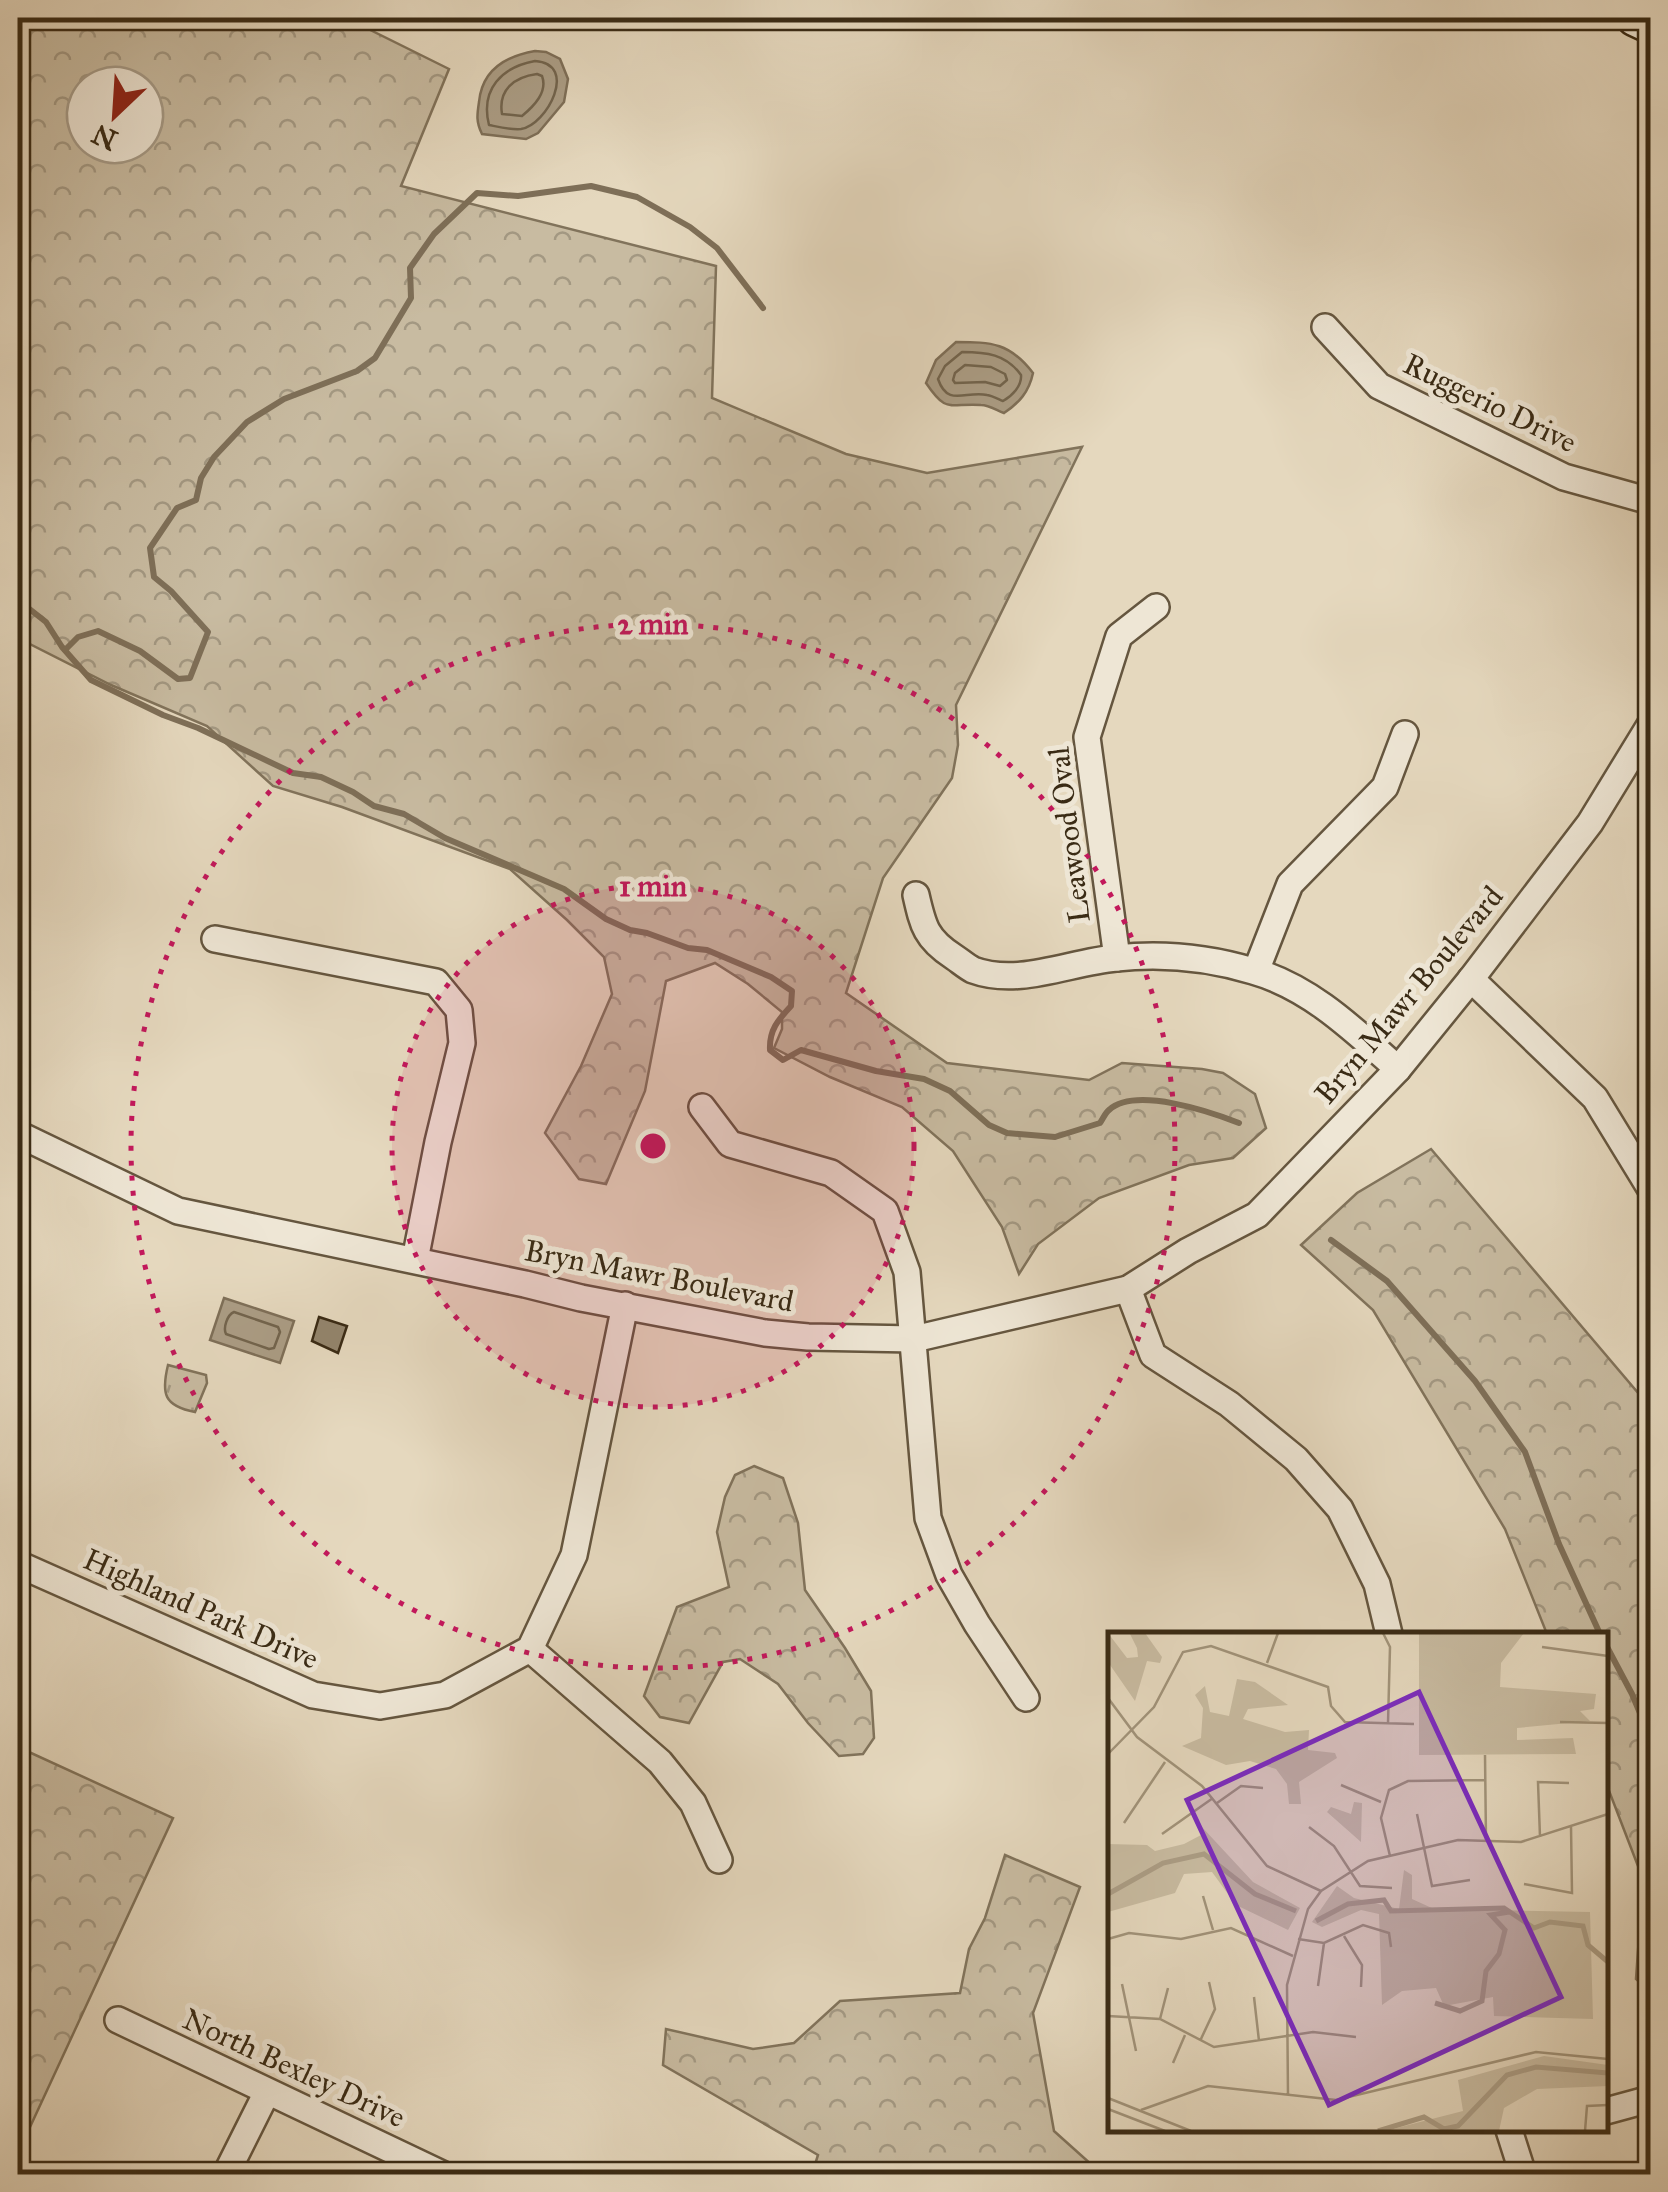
<svg xmlns="http://www.w3.org/2000/svg" width="1668" height="2192" viewBox="0 0 1668 2192" font-family="'IM FELL Great Primer',serif">
<defs>
<pattern id="grass-tufts" width="24" height="20" patternUnits="userSpaceOnUse" patternTransform="scale(2.5)"><rect width="24" height="20" fill="#c8bba1"/><path d="M3 7l-1-3M5 7V3M7 7l1-3M15 17l-1-3M17 17v-4M19 17l1-3" fill="none" stroke="#a39882"/></pattern>
<pattern id="forest-crowns" width="20" height="18" patternUnits="userSpaceOnUse" patternTransform="scale(2.5)"><rect width="20" height="18" fill="#c8bba1"/><path d="M2 6a3 3 0 1 1 6 0M12 15a3 3 0 1 1 6 0" fill="none" stroke="#a39882"/></pattern>
</defs>
<rect width="100%" height="100%" fill="#e5d8be"/>
<filter id="stains"><feTurbulence type="fractalNoise" baseFrequency=".002" numOctaves="4"/><feColorMatrix values="0 0 0 0 .2 0 0 0 0 .09 0 0 0 0 .02 0 0 0 .5 -.17"/></filter>
<radialGradient id="worn" r=".72"><stop offset=".6" stop-color="#630" stop-opacity="0"/><stop offset="1" stop-color="#630" stop-opacity=".3"/></radialGradient>
<!-- grass -->
<path fill="url(#grass-tufts)" stroke="#81735b" stroke-width="2.5" d="M168,1365l38,10 1,8 -12,29c-31,-6 -34,-18 -27,-47z"/>
<!-- forest -->
<g fill="url(#forest-crowns)" stroke="#81735b" stroke-width="2.5" fill-rule="evenodd">
<path d="M18,18h328l103,51 -48,117 315,80 -4,132 134,56 81,19 155,-26 -126,258 2,40 -6,33 -69,100 -37,115 101,70 142,17 33,-17 80,6 21,4 32,21 11,34 -33,30 -44,7 -90,33 -61,46 -19,30 -17,-47 -49,-76 -51,-44 -72,-30 -56,-29 8,-19v-17l-34,-28 -33,-21 -49,18 -21,110 -39,93 -27,-5 -34,-46 36,-67 31,-72 -8,-37 -37,-37 -57,-51 -168,-62 -69,-21 -66,-60 -96,-41 -93,-47zM85,85h60v60h-60z"/>
<polygon points="1431,1149 1650,1407 1650,1992 1636,1979 1643,1879 1606,1783 1606,1634 1547,1634 1505,1529 1373,1310 1301,1245 1357,1193"/>
<polygon points="754,1466 783,1478 798,1523 805,1590 845,1648 871,1691 874,1738 863,1754 839,1756 808,1723 778,1684 740,1659 723,1662 689,1723 660,1717 644,1696 677,1607 729,1587 717,1532 725,1497 735,1475"/>
<polygon points="18,1747 173,1818 18,2153"/>
<polygon points="1005,1855 1080,1887 1033,2013 1054,2131 1102,2174 812,2174 818,2155 663,2065 666,2029 753,2049 794,2043 840,2001 960,1993 969,1949 985,1918"/>
</g>
<!-- water -->
<g fill="#ab9d85" stroke="#7e6f58" stroke-width="2.5">
<path d="M535,51l11,1 14,7 8,20 -4,23 -26,31 -12,6 -44,-5c-6,-12 -5,-19 -3,-32 3,-32 27,-46 56,-51z"/>
<path d="M956,342c36,0 54,1 77,31 -4,19 -14,30 -29,40 -8,-3 -15,-8 -23,-8 -33,-2 -34,9 -55,-22l10,-23z"/>
<polygon points="224,1298 294,1321 280,1363 210,1340"/>
</g>
<g fill="none" stroke-linecap="round" stroke-linejoin="round">
<!-- shore -->
<g stroke="#72644d" stroke-width="2.5">
<path d="M535,61c44,3 12,64 -14,68 -10,1 -22,-2 -32,-4 -9,-36 13,-58 46,-64z"/>
<path d="M537,74l5,2c6,16 -8,30 -20,40l-20,-2c-4,-24 12,-37 35,-40z"/>
<path d="M962,352c24,0 44,2 59,23 1,11 -9,21 -18,26 -5,-2 -10,-5 -16,-6 -21,-5 -39,13 -49,-16l7,-13z"/>
<polygon points="965,365 991,367 1005,374 1007,380 1000,386 985,382 955,383 953,380 955,373"/>
<path d="M234,1312l44,15 2,5 -6,16 -5,1 -43,-15c-3,-6 1,-19 8,-22z"/>
</g>
<!-- stream -->
<g stroke="#7e6f58" stroke-width="6">
<path d="M18,600l28,22 16,25 29,33 72,35 35,13 95,45 28,4 32,15 21,14 30,8 41,24 119,51 42,30 24,11 17,3 41,15 19,2 64,27 21,14 -1,15c-13,14 -22,24 -21,44l13,10 18,-10 75,21 48,8 26,12 39,34 18,8 48,4 45,-14c3,-4 5,-10 9,-13 26,-24 102,2 130,13"/>
<polyline points="65,650 78,637 98,631 140,651 178,679 190,678 208,632 171,591 154,577 150,548 177,508 196,500 201,478 214,457 247,422 284,399 357,371 375,358 411,298 410,268 434,234 477,193 518,196 591,186 637,197 690,227 717,248 763,308"/>
<polyline points="1331,1240 1387,1281 1475,1381 1525,1452 1559,1544 1600,1634"/>
<polyline points="1606,1645 1632,1694 1650,1737"/>
</g>
</g>
<!-- building -->
<polygon fill="#93856d" stroke="#3a2b15" stroke-width="2.5" points="319,1317 347,1326 338,1353 312,1341"/>
<g fill="none" stroke-linecap="round" stroke-linejoin="round">
<defs>
<g id="street">
<polyline points="1325,327 1379,386 1564,477 1650,501"/>
<path d="M916,895c7,31 10,44 38,62 6,4 13,10 19,13 46,17 97,-8 143,-12 46,-5 94,0 137,13 57,16 101,59 145,98"/>
<polyline points="215,939 436,982 459,1010 462,1043 438,1142 415,1260"/>
<polyline points="1117,958 1087,737 1119,636 1156,607"/>
<polyline points="1256,971 1290,884 1385,787 1405,734"/>
<polyline points="1471,979 1595,1098 1650,1188"/>
<polyline points="702,1107 730,1144 831,1173 885,1211 907,1272 928,1518 949,1575 977,1624 1026,1698"/>
<polyline points="18,1134 178,1211 525,1284 581,1298 765,1333 808,1337 914,1339 1128,1289 1188,1251 1257,1215 1398,1069 1471,979 1590,823 1650,725"/>
<polyline points="1128,1289 1153,1355 1229,1404 1296,1459 1340,1509 1377,1584 1389,1634"/>
<polyline points="18,1564 313,1695 380,1706 445,1695 530,1649 574,1555 625,1305"/>
<polyline points="530,1649 660,1762 693,1803 719,1860"/>
<polyline points="118,2020 442,2174"/>
<polyline points="1606,2111 1650,2099"/>
<polyline points="1509,2130 1523,2174"/>
<polyline points="226,2174 267,2092"/>
</g>
<polyline id="secondary" points="1635,18 1650,25"/>
</defs>
<!-- street casing -->
<use href="#street" stroke="#65563f" stroke-width="30"/>
<!-- secondary casing -->
<use href="#secondary" stroke="#3a2b15" stroke-width="40"/>
<!-- street -->
<use href="#street" stroke="#eee6d5" stroke-width="25"/>
<!-- secondary -->
<use href="#secondary" stroke="#eee6d5" stroke-width="35"/>
</g>
<!-- distance rings -->
<circle cx="653" cy="1146" r="261" fill="#c2185b" fill-opacity=".12"/>
<g fill="none" stroke="#c2185b" stroke-width="5" stroke-dasharray="5 10">
<circle cx="653" cy="1146" r="261"/>
<circle cx="653" cy="1146" r="522"/>
</g>
<g text-anchor="middle" stroke-width="10" stroke-linejoin="round" paint-order="stroke">
<!-- street labels -->
<g font-size="30" fill="#3a2b15" stroke="#eee6d5">
<text transform="translate(1490 403) rotate(26)" y="10">Ruggerio Drive</text>
<text transform="translate(1069 835) rotate(-97)" y="10">Leawood Oval</text>
<text transform="translate(1409 995) rotate(-50)" y="10">Bryn Mawr Boulevard</text>
<text transform="translate(659 1276) rotate(11)" y="10">Bryn Mawr Boulevard</text>
<text transform="translate(201 1609) rotate(24)" y="10">Highland Park Drive</text>
<text transform="translate(294 2068) rotate(25)" y="10">North Bexley Drive</text>
</g>
</g>
<!-- overview -->
<g transform="translate(1108 1632)">
<rect width="500" height="500" fill="#e5d8be"/>
<path d="M0,1l19,25 11,-1 -1,-9 -7,-14 -12,-1h27l17,24 -2,6 -13,-2 -12,40 -27,-39zM311,1h105l-23,30 -1,24 96,7 -2,15 -14,2 10,10 -73,7v12l56,-2 3,16 -157,1zM129,47l18,3 33,23 -40,4 -5,10 42,13 24,-2 -1,20 27,3 2,5 -38,24 2,22h-12l-2,-20 -11,-15 -26,-8 -24,4 -44,-19 19,-8 2,-30 -8,-13 10,-9 5,26 19,4zM246,170l8,1 -1,39 -34,-30 4,-5 20,7zM93,194l52,56 47,26 -12,22 -52,-25 -24,-33 -28,2 -9,19 -67,19v-68l39,1 8,6 29,-7 19,-10zM296,238l8,5v24l22,10 156,3 3,107 -99,-3 -1,-19 -49,9 -8,-18 -34,3 -20,14 -3,-91 -18,-4 -39,17 -10,-5 25,-36 17,12 45,11zM436,424l64,9v21l-71,3 -33,19 -5,23h-114l78,-20 -5,-31z" fill="#c8bba1"/>
<path fill="none" stroke="#ab9d85" stroke-width="5" d="M0,262l55,-31 41,-9 51,40 41,17M208,289l32,-17 36,-4 7,11 113,-3 30,20 16,-6 33,4 5,19 20,17M327,371l25,8 22,-10 4,-30 13,-17 6,-24 -14,-15 18,-3M270,499l46,-14 20,12 14,-3 49,-51 29,-8 72,6"/>
<path fill="none" stroke="#a1937a" stroke-width="2.5" d="M275,1l7,14 -2,76M434,15l66,9M159,31l11,-30M0,66l29,39 65,49 65,80 54,25M452,90l48,1M0,122l46,-47 29,-55 28,-6 117,41 3,19 14,16 69,2M377,123l1,85M233,153l40,17M109,171l24,-17 22,2M309,182l15,72 38,-6M16,191l41,-61M201,195l25,19 26,40 32,2M54,202l51,-36M432,205l-2,-55 31,1M282,224l-9,-38 8,-28 19,-9 78,-1M416,252l48,9 -1,-67M95,264l10,34M236,304l18,29 -1,22M0,307l21,-6 52,6 50,-11 62,28M190,307l26,4 39,-18 26,8 2,14M14,352l14,67M210,354l6,-43M146,365l5,44M0,384l52,3 54,28 99,-15 43,5M52,387l8,-31M92,409l15,-32 -6,-27M65,431l12,-28M180,464l-1,-111 21,-76 13,-18 47,-30 90,-21 63,2 87,-28M0,466l83,33M0,477l57,22M33,478l67,-24 128,14 200,-48 72,7M477,499l2,-25 21,-1"/>
<path fill="#7b2cbf" fill-opacity="0.15" stroke="#7b2cbf" stroke-width="5" d="M311,60l142,305 -232,108 -142,-305z"/>
<rect width="500" height="500" fill="none" stroke="#3a2b15" stroke-width="5"/>
</g>
<circle cx="653" cy="1146" r="15" fill="#c2185b" stroke="#eee6d5" stroke-width="5"/>
<g font-size="30" text-anchor="middle" font-weight="bold" fill="#c2185b" stroke="#eee6d5" stroke-width="10" stroke-linejoin="round" paint-order="stroke">
<text x="653" y="634">2 min</text>
<text x="653" y="896">1 min</text>
</g>
<!-- margin -->
<rect width="1668" height="2192" fill="none" stroke="#e5d8be" stroke-width="60"/>
<rect x="20" y="20" width="1628" height="2152" fill="none" stroke="#3a2b15" stroke-width="5"/>
<rect x="30" y="30" width="1608" height="2132" fill="none" stroke="#3a2b15" stroke-width="2.5"/>
<!-- north arrow -->
<g transform="translate(115 115) rotate(205)"><circle r="48" fill="#eee6d5" stroke="#a69b88" stroke-width="2.5"/>
<path d="M0-8L18 38L0 25L-18 38Z" fill="#8f2418"/>
<text y="-15" font-size="28" font-weight="bold" text-anchor="middle" fill="#3a2b15">N</text>
</g>
<rect width="100%" height="100%" filter="url(#stains)"/>
<rect width="100%" height="100%" fill="url(#worn)"/>
</svg>
